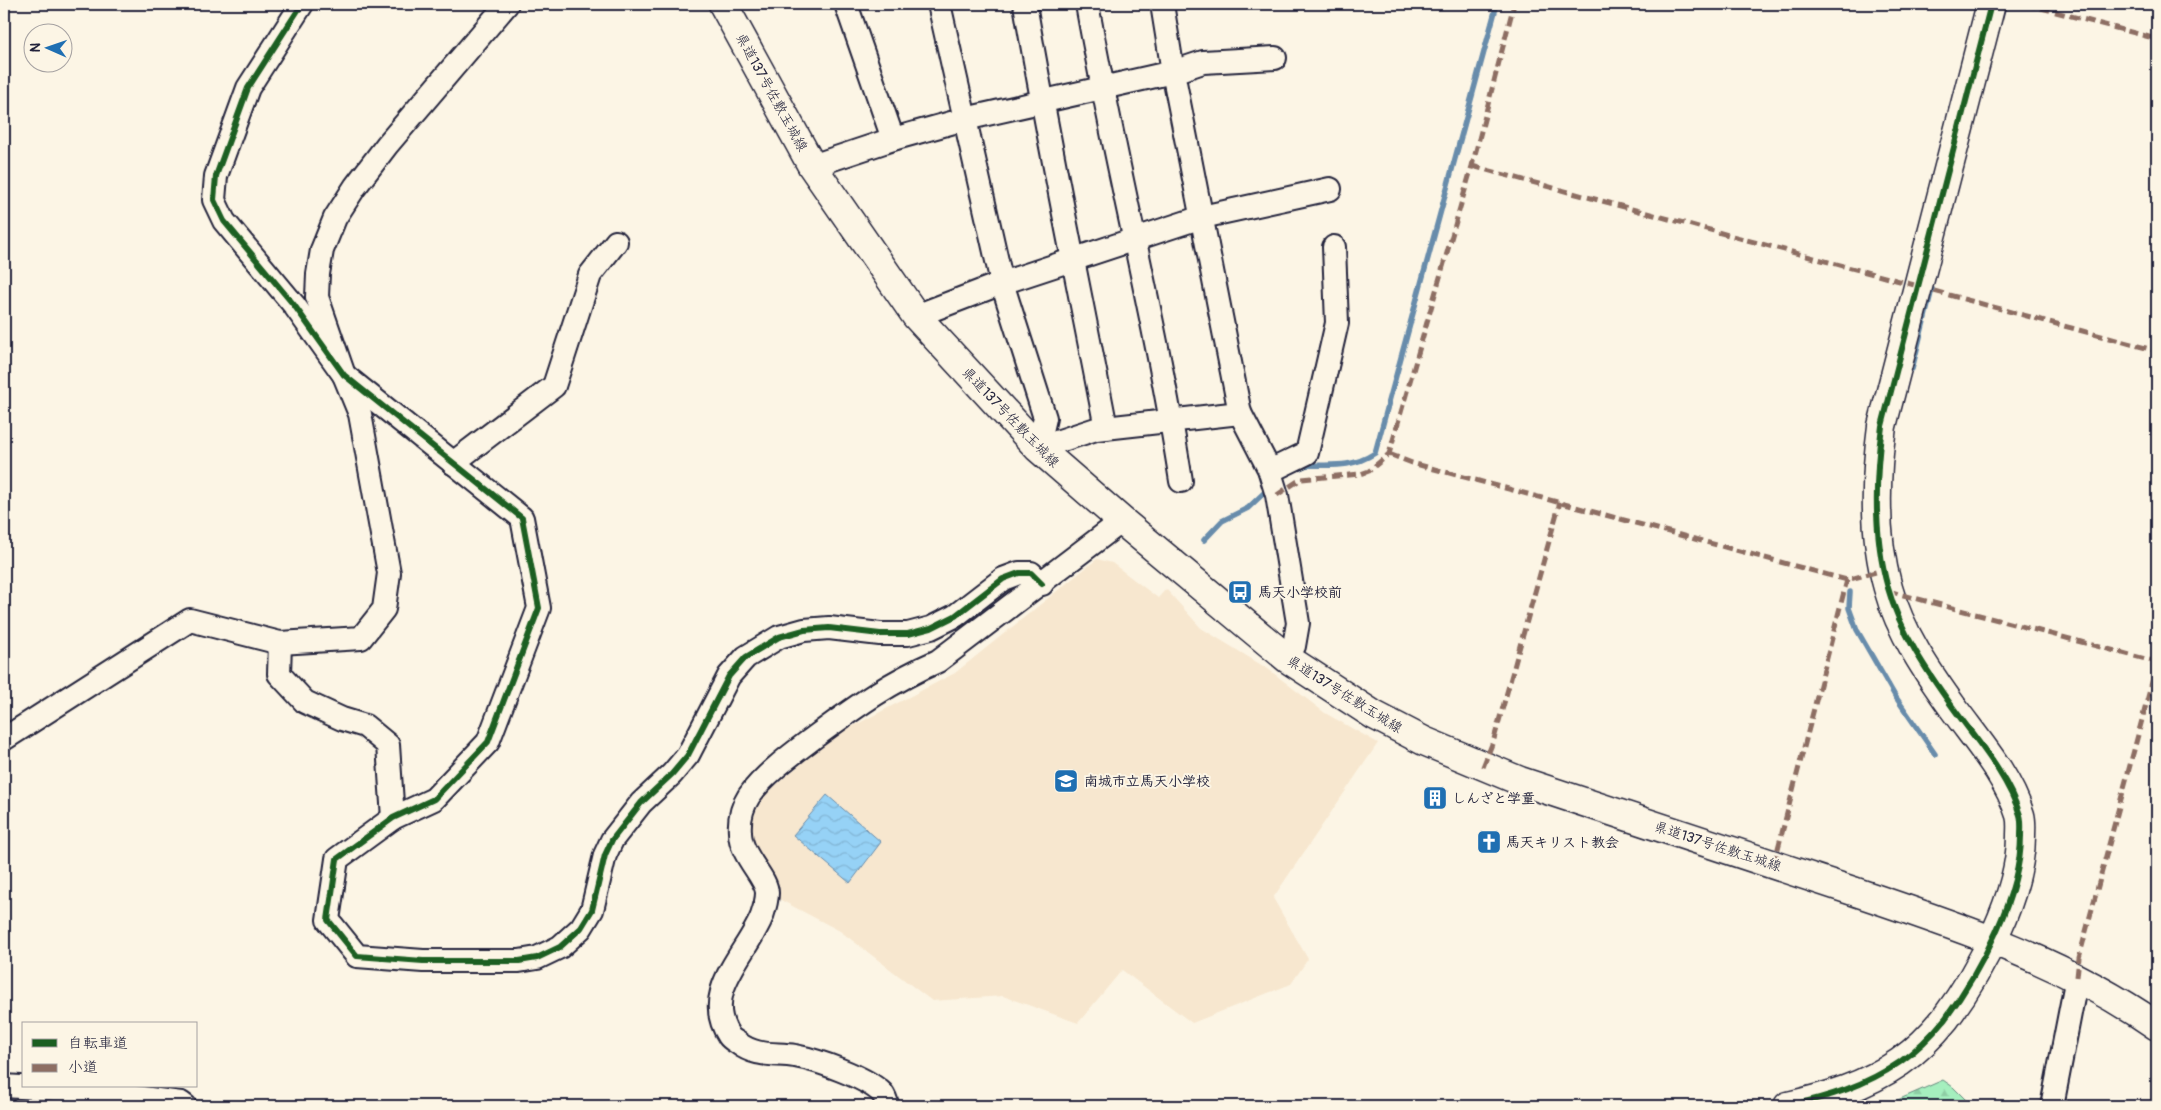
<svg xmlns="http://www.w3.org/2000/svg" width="2161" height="1110" viewBox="0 0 2161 1110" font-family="Pangolin,'Klee One',sans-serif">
<defs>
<pattern id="forest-firs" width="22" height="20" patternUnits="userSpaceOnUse" patternTransform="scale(1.25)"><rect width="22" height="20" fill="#a5efbe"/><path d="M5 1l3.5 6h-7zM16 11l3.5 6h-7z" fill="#8ecda4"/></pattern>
<pattern id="water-waves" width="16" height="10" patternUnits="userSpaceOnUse" patternTransform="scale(1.25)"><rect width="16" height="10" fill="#96d2f6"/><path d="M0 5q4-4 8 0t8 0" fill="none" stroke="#81b4d4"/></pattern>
</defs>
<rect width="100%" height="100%" fill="#fcf5e5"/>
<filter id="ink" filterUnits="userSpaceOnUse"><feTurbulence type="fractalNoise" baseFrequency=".02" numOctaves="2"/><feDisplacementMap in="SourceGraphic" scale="10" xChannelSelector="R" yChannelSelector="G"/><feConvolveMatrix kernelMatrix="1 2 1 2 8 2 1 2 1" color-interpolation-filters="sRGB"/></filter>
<g filter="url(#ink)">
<!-- built -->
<polygon fill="#f7e7cf" points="1097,559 1112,563 1158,598 1166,589 1201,628 1268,669 1325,713 1378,743 1273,898 1308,959 1291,984 1192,1023 1122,970 1078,1023 1003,996 932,1001 840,931 777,898 751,846 752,819 764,795 797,767 838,734 955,673"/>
<!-- forest -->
<polygon fill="url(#forest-firs)" stroke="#64887c" points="1943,1080 1953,1087 1972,1106 1884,1106"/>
<!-- water -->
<polygon fill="url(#water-waves)" stroke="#688cab" points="827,795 881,842 850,883 793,835"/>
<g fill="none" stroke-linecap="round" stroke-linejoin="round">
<!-- stream -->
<g stroke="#688cab" stroke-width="5.5">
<polyline points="1912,369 1932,289"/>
<path d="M1300,468l7,-3c26,0 45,3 68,-12l122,-449"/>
<polyline points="1204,540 1222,521 1248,508 1267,490"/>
<polyline points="1850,592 1849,608 1857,630 1895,696 1935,754"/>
</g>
<defs>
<g id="minor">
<polyline points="302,4 248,88 216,176 214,200 224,221 294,305 344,375 522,518 539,608 488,742 434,799 393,818 337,859 328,920 357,956 423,961 519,961 537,958 560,947 581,928 592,910 605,855 612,840 641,803 672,774 688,755 729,676 746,657 779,637 804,630 829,628 880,634 908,634 931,628 955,616 1003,579 1019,573 1031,573 1042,584"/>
<polyline points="846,4 893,139"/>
<polyline points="939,4 1002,283 1045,418 1038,448"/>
<path d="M1025,4c24,142 54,283 81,424"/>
<path d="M1087,4c28,159 69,317 94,477"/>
<polyline points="1162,4 1173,72 1240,413 1269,469 1277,495 1298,623 1294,646 1288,659"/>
<polyline points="812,166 893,139 965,119 1173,72 1203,62 1275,58"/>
<polyline points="916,316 1002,283 1202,217 1330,189"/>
<polyline points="1038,448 1096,429 1240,413"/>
<polyline points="453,463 554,386 590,275 616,242"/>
<polyline points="1270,471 1307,453 1337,323 1334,247"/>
<polyline points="280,643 279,674 305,702 342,719 365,726 388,745 393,818"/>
<polyline points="4,739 190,620 280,643 361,638 384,609 389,573 360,414 344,375 317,297 318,274 322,250 335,218 355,187 387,145 507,4"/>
<polyline points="4,1086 87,1091 181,1103 185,1106"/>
<path d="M888,1106c-2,-4 -3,-10 -6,-13 -16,-16 -65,-33 -87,-37 -21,-3 -39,1 -57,-13 -3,-2 -7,-4 -9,-7 -29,-44 18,-82 33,-120 2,-6 5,-16 5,-23 0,-16 -27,-37 -27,-61 -1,-12 2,-25 9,-36 15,-22 46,-44 67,-60 42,-31 74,-54 122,-75l184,-140"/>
<polyline points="2052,1106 2077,977"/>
</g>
<path id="tertiary" d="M1788,1106c40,-9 77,-20 112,-44 17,-12 32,-27 45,-43 35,-47 76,-124 76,-183 0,-7 1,-14 -1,-21 -12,-39 -42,-73 -66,-106 -26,-36 -54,-77 -66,-121 -15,-52 -13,-109 -6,-162l109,-422"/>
<path id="secondary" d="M723,4l89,162 104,150 122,132 84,73 166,138 86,56 50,26 96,40c110,36 220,72 330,109 107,36 214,71 307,136"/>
</defs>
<!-- minor casing -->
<use href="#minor" stroke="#22223b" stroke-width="26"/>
<!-- tertiary casing -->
<use href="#tertiary" stroke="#22223b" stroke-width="31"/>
<!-- secondary casing -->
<use href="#secondary" stroke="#22223b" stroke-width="31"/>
<!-- minor -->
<use href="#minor" stroke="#fcf5e5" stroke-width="22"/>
<!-- tertiary -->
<use href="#tertiary" stroke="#fcf5e5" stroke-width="28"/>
<!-- secondary -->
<use href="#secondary" stroke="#fcf5e5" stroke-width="28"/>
<!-- quiet -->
<g stroke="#8d6e63" stroke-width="5" stroke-dasharray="10 5" stroke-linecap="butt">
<polyline points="2026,4 2157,39"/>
<polyline points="1472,166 1918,286"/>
<polyline points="1934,291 2157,351"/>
<polyline points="1389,454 1412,463 1847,580 1883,570"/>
<polyline points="1277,495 1301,479 1361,474 1369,471 1389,454 1472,166 1514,4"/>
<polyline points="1888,591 2157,662"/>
<polyline points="1483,767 1494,739 1560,502"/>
<polyline points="1774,864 1847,580"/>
<polyline points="2077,977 2079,958 2157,663"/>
</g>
<defs>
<g id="cycleway">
<polyline points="302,4 248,88 216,176 214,200 224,221 294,305 344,375 522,518 539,608 488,742 434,799 393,818 337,859 328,920 357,956 423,961 519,961 537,958 560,947 581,928 592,910 605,855 612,840 641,803 672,774 688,755 729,676 746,657 779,637 804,630 829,628 880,634 908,634 931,628 955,616 1003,579 1019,573 1031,573 1042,584"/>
<path d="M1788,1106c40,-9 77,-20 112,-44 17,-12 32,-27 45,-43 35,-47 76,-124 76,-183 0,-7 1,-14 -1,-21 -12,-39 -42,-73 -66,-106 -26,-36 -54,-77 -66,-121 -15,-52 -13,-109 -6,-162l109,-422"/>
</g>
</defs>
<!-- cycleway casing -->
<use href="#cycleway" stroke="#fcf5e5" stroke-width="9"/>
<!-- cycleway -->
<use href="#cycleway" stroke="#1b5e20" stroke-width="6"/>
</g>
</g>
<!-- icons -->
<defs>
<symbol id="bus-square" viewBox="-11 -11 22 22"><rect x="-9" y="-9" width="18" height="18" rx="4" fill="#1f6fb2" stroke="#fcf5e5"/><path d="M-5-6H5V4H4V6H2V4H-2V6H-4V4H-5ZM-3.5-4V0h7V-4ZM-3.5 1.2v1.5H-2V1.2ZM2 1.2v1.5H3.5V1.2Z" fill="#fff"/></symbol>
<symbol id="school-square" viewBox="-11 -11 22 22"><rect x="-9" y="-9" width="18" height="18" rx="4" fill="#1f6fb2" stroke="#fcf5e5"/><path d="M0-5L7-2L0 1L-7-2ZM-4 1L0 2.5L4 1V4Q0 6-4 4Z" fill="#fff"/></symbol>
<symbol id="building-square" viewBox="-11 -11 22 22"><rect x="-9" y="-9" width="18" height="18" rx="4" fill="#1f6fb2" stroke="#fcf5e5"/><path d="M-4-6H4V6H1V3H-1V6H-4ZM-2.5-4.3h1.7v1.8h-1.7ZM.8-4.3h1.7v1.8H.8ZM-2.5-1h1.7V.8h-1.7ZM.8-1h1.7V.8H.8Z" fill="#fff"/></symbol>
<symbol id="church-square" viewBox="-11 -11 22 22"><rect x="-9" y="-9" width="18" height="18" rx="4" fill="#1f6fb2" stroke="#fcf5e5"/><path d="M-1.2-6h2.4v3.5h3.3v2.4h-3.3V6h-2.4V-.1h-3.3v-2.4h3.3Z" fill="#fff"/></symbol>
</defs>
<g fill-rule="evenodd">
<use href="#bus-square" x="1226" y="578" width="28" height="28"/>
<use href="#school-square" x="1052" y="767" width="28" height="28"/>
<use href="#building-square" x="1421" y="784" width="28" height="28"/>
<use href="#church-square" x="1475" y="828" width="28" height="28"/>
</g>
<g text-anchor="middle" stroke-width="4" stroke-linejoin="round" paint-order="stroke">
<!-- street labels -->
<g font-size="14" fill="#22223b" stroke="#fcf5e5">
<text transform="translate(772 92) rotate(61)" y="5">県道137号佐敷玉城線</text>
<text transform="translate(1011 417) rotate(46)" y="5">県道137号佐敷玉城線</text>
<text transform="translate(1345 694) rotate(32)" y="5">県道137号佐敷玉城線</text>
<text transform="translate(1718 846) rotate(18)" y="5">県道137号佐敷玉城線</text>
</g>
<!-- poi labels -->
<g font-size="14" font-weight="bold" fill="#22223b" stroke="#fcf5e5" text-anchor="start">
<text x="1258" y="597">馬天小学校前</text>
<text x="1084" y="786">南城市立馬天小学校</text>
<text x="1452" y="803">しんざと学童</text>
<text x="1506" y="847">馬天キリスト教会</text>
</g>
</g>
<!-- margin -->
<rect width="2161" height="1110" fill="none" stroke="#fcf5e5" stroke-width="20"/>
<rect x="10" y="10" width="2141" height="1090" fill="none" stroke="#22223b" stroke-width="2" filter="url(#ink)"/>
<!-- legend -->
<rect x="22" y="1022" width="175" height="65" fill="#fcf5e5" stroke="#a5a1a1"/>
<rect x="32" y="1039" width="25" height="8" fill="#1b5e20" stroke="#a5a1a1"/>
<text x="68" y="1048" font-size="15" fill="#22223b">自転車道</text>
<rect x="32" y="1064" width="25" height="8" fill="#8d6e63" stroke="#a5a1a1"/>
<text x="68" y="1072" font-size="15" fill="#22223b">小道</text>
<!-- north arrow -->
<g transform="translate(48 48) rotate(272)"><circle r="24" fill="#fcf5e5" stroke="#a5a1a1"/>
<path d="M0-4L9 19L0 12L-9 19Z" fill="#1f6fb2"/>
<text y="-8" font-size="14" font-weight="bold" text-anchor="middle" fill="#22223b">N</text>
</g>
</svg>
